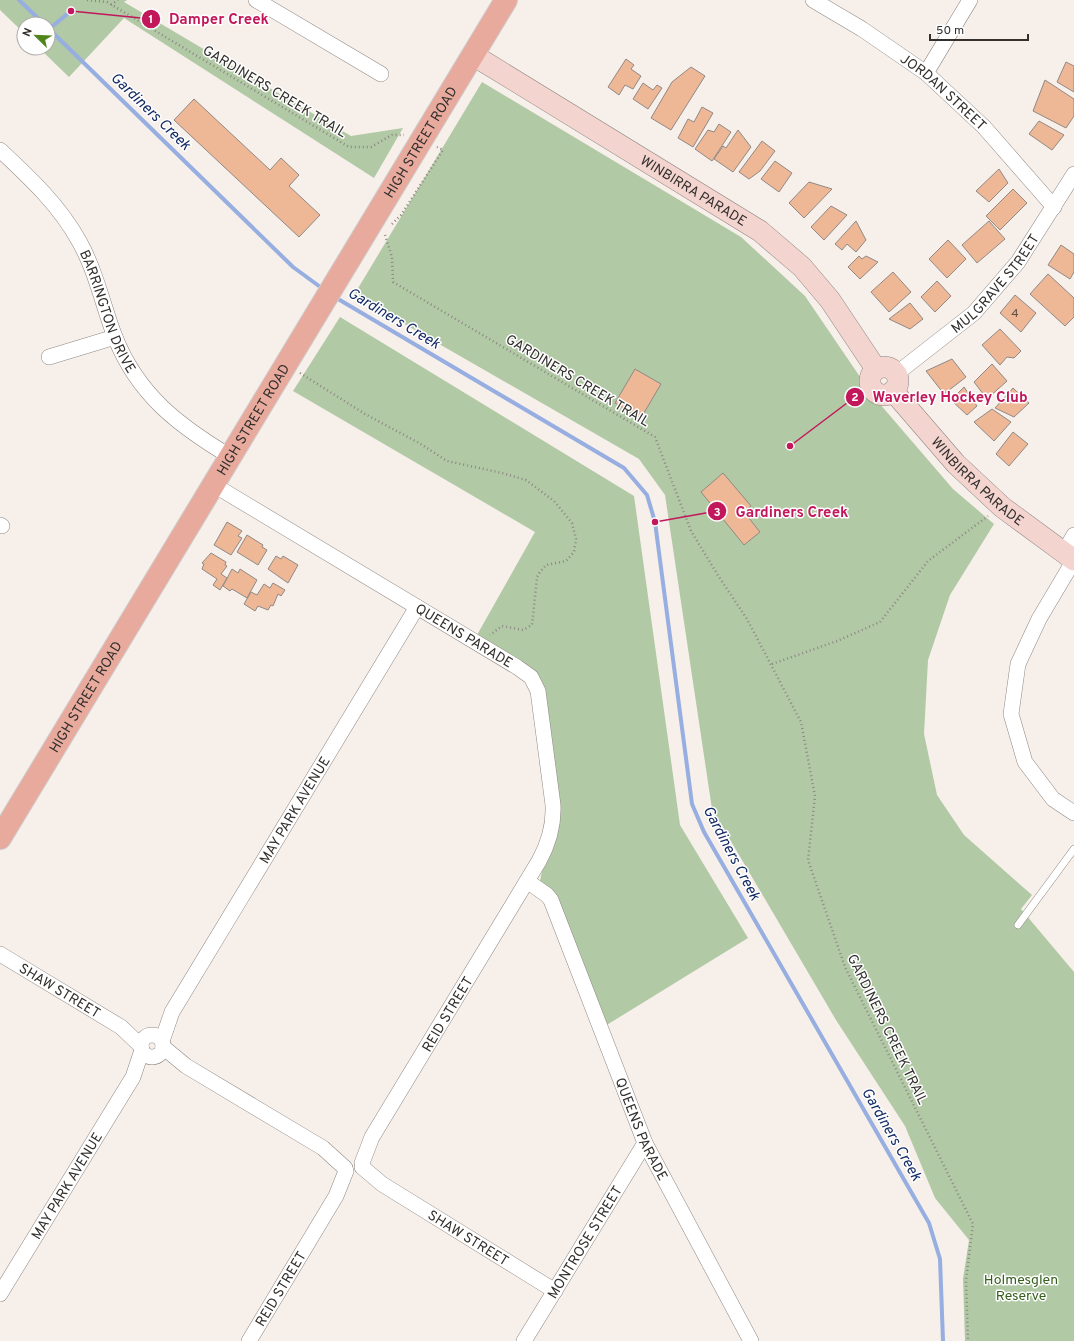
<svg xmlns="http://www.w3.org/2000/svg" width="1074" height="1341" viewBox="0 0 1074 1341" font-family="Overpass,sans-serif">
<rect width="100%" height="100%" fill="#f7efea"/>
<!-- green -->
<g fill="#b1c9a5">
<polygon points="0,0 127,0 124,2 351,136 403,128 374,178 124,18 69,77 39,48 48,48 48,24 24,24 24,33 0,10"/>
<polygon points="482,82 741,237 805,296 873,396 953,489 994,524 950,595 928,660 924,734 937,795 964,835 1032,895 1021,909 1074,972 1074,1341 965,1341 963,1279 969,1240 935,1198 905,1126 836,1020 712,809 665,495 639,459 354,295"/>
<polygon points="340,317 634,496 680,825 748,938 605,1026 540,881 542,871 552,851 559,827 546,697 477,635 535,532 293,391"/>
</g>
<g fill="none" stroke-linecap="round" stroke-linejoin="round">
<!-- stream -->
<g stroke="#96aee0" stroke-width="4">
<polyline points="19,0 44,24"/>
<polyline points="48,28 293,267 323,289"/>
<polyline points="49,29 71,11"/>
<polyline points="333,296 624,468 647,495 655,522 692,804 704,832 929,1223 940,1259 943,1341"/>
</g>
</g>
<!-- building -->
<g fill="#eeb796" stroke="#908985">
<polygon points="626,59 634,65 631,69 641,76 633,89 625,85 619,95 608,87"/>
<polygon points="1066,62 1074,66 1074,92 1057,82"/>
<polygon points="691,67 705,76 671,130 651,118 672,82"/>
<polygon points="1045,80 1074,99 1074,116 1066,128 1033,111"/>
<polygon points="643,83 653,90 657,85 662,88 648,109 633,99"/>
<polygon points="194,99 270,170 281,158 299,175 289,186 320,215 299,237 174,120"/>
<polygon points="702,107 713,113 693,147 678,138 688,119 694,122"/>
<polygon points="1039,121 1064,135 1052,150 1029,134"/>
<polygon points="719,124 731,132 712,161 695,149 708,130 714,132"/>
<polygon points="738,130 751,147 733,172 714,159 723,146 726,148"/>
<polygon points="762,141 775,151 760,171 749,179 739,172"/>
<polygon points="775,161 792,173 779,192 761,179"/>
<polygon points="999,169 1008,183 989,202 976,191"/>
<polygon points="809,182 832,189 804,218 789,203"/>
<polygon points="1013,189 1027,203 1000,230 986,216"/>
<polygon points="831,206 847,215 824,240 811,227"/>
<polygon points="856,221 866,240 856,252 847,244 842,250 835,244"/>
<polygon points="989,221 1005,239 977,263 962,245"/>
<polygon points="948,240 966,259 947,278 929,259"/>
<polygon points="1061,245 1074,254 1074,272 1070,279 1048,265"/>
<polygon points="859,256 862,259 866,256 878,262 860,279 848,267"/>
<polygon points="893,272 911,292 889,312 871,292"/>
<polygon points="1048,274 1074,298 1074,317 1065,326 1030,294"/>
<polygon points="937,281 951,296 935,312 921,297"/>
<polygon points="1015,295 1036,313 1021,332 1000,313"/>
<polygon points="910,303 923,319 910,329 889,319"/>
<polygon points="1000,329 1021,351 1014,358 1007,357 1000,365 982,345"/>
<polygon points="952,359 966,377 944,394 926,371"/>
<polygon points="992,364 1007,381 987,399 974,382"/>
<polygon points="635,369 661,384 641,418 615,403"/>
<polygon points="964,387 977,406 967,415 951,400"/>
<polygon points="1013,388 1029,403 1014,417 995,408"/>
<polygon points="992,409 1011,422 994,441 974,422"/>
<polygon points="1013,432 1028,444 1009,466 996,454"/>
<polygon points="723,473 751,506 744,512 760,532 744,545 701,492"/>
<polygon points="227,522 242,531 238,536 242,538 231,555 214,545"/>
<polygon points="247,535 263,545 262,547 267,550 258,565 237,552"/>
<polygon points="211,553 226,562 225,565 227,566 221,574 227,578 220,590 213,585 217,579 202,569 204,564 202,563"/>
<polygon points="276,556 281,559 283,556 298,565 288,583 268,569"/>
<polygon points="232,569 238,573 240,569 257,580 247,598 232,589 230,591 223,586"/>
<polygon points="273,583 285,590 281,596 278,594 273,606 271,605 268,610 258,606 255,611 244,604 251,592 257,595 264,584 270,588"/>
</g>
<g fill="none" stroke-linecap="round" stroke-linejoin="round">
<defs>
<polyline id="lane" points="1018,925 1074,849"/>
<g id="street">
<polyline points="256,0 381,74"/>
<path id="s1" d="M813,0l49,29 64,44 58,54 70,80"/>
<polyline points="926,73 970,0"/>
<path id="s2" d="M0,150c30,28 59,55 79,91 17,30 24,65 36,96 23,58 64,89 116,120"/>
<polyline points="49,357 115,337"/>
<path id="s3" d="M896,374l78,-61 44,-51 56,-88"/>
<path id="s4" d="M214,485l303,182 14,10 7,14 15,114c1,21 -4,38 -14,56l-167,276 -10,26"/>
<polyline points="0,525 2,526"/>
<polyline points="1064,552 1074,535"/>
<polyline points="1074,560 1039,619 1018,664 1011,714 1025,762 1053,799 1074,813"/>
<path id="s5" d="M527,881l20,14 4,5 94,243 106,198"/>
<path id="s6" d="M0,954l121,73 20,19"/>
<circle cx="152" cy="1046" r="11"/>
<path id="s7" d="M162,1041l10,-29 245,-405"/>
<polyline points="163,1047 186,1066 323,1148 345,1168"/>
<path id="s8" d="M362,1167l20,17 173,107"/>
<path id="s9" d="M0,1294l133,-217 9,-27"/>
<path id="s10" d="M249,1341l87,-145 10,-25"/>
<path id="s11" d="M524,1341l121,-198"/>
</g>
<g id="secondary">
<path id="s12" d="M473,55l287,176 42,36 28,33 46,69"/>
<circle cx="884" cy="381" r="14"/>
<path id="s13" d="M893,391l63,73 46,43 72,53"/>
</g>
<g id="primary">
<path id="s14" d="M0,838l506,-838"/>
</g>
</defs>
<!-- lane casing -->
<use href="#lane" stroke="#8f8884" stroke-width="8"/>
<!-- street casing -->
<use href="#street" stroke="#8f8884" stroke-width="16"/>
<!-- secondary casing -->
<use href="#secondary" stroke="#8f8884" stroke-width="22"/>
<!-- primary casing -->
<use href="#primary" stroke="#cecdcd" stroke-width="24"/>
<!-- path -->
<g stroke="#8d8784" stroke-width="2.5" stroke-dasharray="1 3" stroke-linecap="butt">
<polyline points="87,0 107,2 349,147 371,147 392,135 404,135"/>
<polyline points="111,5 118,0"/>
<polyline points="392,224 401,215 443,150 437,147"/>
<polyline points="385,235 392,257 393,282 655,437 691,531 719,577 747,619 801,722 815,796 808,860 845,967 973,1224 966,1280 968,1341"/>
<polyline points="300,373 365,414 419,443 447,461 502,473 526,480 554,501 572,523 576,539 574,552 566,561 546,565 540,572 537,577 532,625 523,630 502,626 490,635"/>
<polyline points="772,664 837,641 880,622 928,561 988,516"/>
</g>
<!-- lane -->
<use href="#lane" stroke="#fff" stroke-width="7"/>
<!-- street -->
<use href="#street" stroke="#fff" stroke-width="15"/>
<!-- secondary -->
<use href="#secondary" stroke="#f4d4cf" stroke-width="21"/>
<!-- primary -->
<use href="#primary" stroke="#e9aa9e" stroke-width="22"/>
</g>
<g text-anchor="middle" stroke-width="3" stroke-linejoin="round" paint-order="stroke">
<!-- number labels -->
<g font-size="12" fill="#615147">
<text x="1015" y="317">4</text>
</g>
<!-- street labels -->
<g font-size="14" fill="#322f2d" stroke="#fefefe">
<text transform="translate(275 91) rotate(31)" y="5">GARDINERS CREEK TRAIL</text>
<text dy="5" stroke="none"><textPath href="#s1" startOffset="160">JORDAN STREET</textPath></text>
<text dy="5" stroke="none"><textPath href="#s14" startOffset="813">HIGH STREET ROAD</textPath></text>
<text dy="5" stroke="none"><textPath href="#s12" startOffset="259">WINBIRRA PARADE</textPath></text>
<text dy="5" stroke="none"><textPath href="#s3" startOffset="135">MULGRAVE STREET</textPath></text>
<text dy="5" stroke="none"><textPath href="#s2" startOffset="197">BARRINGTON DRIVE</textPath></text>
<text transform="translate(578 380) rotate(31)" y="5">GARDINERS CREEK TRAIL</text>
<text dy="5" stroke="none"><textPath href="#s14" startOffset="489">HIGH STREET ROAD</textPath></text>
<text dy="5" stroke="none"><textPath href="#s13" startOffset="124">WINBIRRA PARADE</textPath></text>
<text dy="5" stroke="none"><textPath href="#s4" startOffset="292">QUEENS PARADE</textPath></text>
<text dy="5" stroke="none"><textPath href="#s14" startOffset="165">HIGH STREET ROAD</textPath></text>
<text dy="5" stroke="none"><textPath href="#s7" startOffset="267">MAY PARK AVENUE</textPath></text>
<text dy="5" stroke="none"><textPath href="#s6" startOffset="70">SHAW STREET</textPath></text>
<text transform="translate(447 1014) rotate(-59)" y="5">REID STREET</text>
<text transform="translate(888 1029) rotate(64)" y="5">GARDINERS CREEK TRAIL</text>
<text dy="5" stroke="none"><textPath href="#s5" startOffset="277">QUEENS PARADE</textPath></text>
<text dy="5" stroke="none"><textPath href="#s9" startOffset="127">MAY PARK AVENUE</textPath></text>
<text dy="5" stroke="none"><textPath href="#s8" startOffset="128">SHAW STREET</textPath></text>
<text dy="5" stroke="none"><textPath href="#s11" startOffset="116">MONTROSE STREET</textPath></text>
<text dy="5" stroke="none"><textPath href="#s10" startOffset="61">REID STREET</textPath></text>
</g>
<!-- park labels -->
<g font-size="14" fill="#37601d" stroke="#fefefe">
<text x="1021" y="1284">Holmesglen<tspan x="1021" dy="16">Reserve</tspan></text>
</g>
<!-- water labels -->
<g font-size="15" font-style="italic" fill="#142b66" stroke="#fefefe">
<text transform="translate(151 111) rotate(44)" y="5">Gardiners Creek</text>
<text transform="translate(394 318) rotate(31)" y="5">Gardiners Creek</text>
<text transform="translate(732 853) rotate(62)" y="5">Gardiners Creek</text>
<text transform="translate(892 1134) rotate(60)" y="5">Gardiners Creek</text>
</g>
</g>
<!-- callouts -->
<path fill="none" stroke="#c2185b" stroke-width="1.5" d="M71 11L151 19M790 446L855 397M655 522L717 511"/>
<g fill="#c2185b" stroke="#fefefe" stroke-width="1.5">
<circle cx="71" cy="11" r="4"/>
<circle cx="790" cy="446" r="4"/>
<circle cx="655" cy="522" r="4"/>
<circle cx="151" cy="19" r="10"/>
<circle cx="855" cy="397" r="10"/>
<circle cx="717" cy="511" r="10"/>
</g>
<g font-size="12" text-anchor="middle" font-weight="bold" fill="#fff">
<text x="151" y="23">1</text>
<text x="855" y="401">2</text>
<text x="717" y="516">3</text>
</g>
<g font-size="15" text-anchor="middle" font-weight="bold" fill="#c2185b" stroke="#fefefe" stroke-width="3" stroke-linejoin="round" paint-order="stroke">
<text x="219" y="24">Damper Creek</text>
<text x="950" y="402">Waverley Hockey Club</text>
<text x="792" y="517">Gardiners Creek</text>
</g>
<!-- north arrow -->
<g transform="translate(36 36) rotate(293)"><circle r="19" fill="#fefefe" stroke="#acabaa"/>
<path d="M0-3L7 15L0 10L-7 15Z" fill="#50851c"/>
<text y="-6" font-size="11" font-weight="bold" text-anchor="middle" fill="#322f2d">N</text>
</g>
<!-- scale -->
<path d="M930 34v6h98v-6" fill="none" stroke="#322f2d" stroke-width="2"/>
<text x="936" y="34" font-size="12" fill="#322f2d" stroke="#fefefe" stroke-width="3" paint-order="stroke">50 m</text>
</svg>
